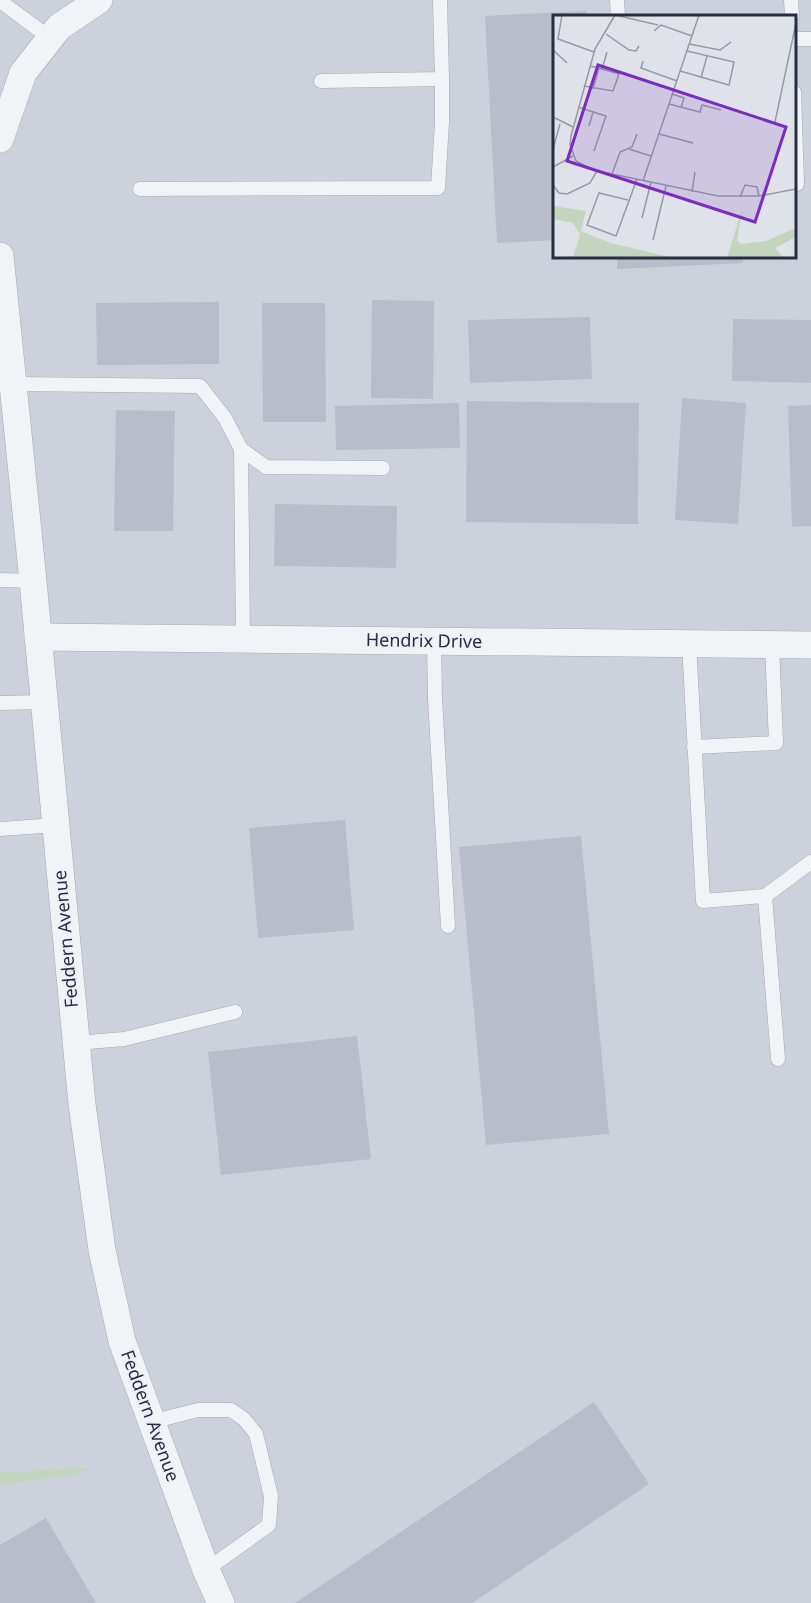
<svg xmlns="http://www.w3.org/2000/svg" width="811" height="1603" viewBox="0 0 811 1603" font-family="'Noto Sans',sans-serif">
<rect width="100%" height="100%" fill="#dfe2e9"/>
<!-- built -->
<path fill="#cdd1db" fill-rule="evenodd" d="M0,0h811v1603h-811v-118l75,-10 16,-8 -91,5zM554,16h240v240h-240z"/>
<!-- green -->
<polygon fill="#c3d4bf" points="93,1467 75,1475 0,1485 0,1472"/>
<!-- building -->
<g fill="#b9bdc9">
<polygon points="586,11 586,16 554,16 554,240 497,243 485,16"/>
<polygon points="617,256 743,256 743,263 617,269"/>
<polygon points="372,300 434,301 433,399 371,398"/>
<polygon points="219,302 219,364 97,365 96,303"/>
<polygon points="262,303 325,303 326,422 263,422"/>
<polygon points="590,317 592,379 470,383 468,320"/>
<polygon points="733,319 811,320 811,383 732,381"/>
<polygon points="682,398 746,403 738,524 675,520"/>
<polygon points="467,401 639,403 638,524 466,522"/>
<polygon points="459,403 460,448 336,450 335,406"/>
<polygon points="811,405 811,526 792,527 788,406"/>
<polygon points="116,410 175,411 173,531 114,531"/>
<polygon points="275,504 397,506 396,568 274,566"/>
<polygon points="345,820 354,930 258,938 249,828"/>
<polygon points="581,836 609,1134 486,1145 459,847"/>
<polygon points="357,1036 371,1159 221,1175 208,1052"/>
<polygon points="594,1402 649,1484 472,1603 295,1603"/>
<polygon points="46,1518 96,1603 0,1603 0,1545"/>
</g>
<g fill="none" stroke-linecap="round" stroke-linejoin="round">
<defs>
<g id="service">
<polyline points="617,0 618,16"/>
<polyline points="791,0 792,16"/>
<polyline points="0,1 50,38"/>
<polyline points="794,39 811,39"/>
<polyline points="321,81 442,79 440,0"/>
<polyline points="794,92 797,184 794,184"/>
<polyline points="140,189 438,188 442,122 442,79"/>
<polyline points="13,384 200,386 225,418 241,449 266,467 383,468"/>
<polyline points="241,449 243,639"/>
<polyline points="0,580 33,581"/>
<polyline points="434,641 435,698 448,926"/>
<polyline points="689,643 703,901 765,896 778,1059"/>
<polyline points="0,703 44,702"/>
<polyline points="694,747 776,743 772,644"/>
<polyline points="0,829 56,825"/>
<polyline points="765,896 811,862"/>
<polyline points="76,1043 124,1039 235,1012"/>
<polyline points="151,1422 198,1410 231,1410 244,1419 256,1434 271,1496 269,1525 206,1570"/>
</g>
<g id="minor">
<polyline points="0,139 23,73 59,27 99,0"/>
<polyline points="0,256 33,581 82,1104 102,1250 122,1341 206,1570 221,1603"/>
<polyline points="38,637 811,645"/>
</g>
</defs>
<!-- service casing -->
<use href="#service" stroke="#a4a8b3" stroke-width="15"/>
<!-- minor casing -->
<use href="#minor" stroke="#a4a8b3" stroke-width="28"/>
<!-- service -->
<use href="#service" stroke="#f2f3f7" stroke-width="14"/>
<!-- minor -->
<use href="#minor" stroke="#f2f3f7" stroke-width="27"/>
</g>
<g text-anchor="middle" stroke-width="4.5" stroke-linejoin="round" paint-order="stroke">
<!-- street labels -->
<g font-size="18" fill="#272e41" stroke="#eef1f7">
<text transform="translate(424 641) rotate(1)" y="6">Hendrix Drive</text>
<text transform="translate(66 939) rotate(-95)" y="6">Feddern Avenue</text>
<text transform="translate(150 1416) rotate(70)" y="6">Feddern Avenue</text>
</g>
</g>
<!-- overview -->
<g transform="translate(553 15)">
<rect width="243" height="243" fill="#dfe2e9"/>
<path d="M0,191l33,5 -5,20 30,12 63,15h-101l7,-24 -7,-11 -20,-4zM190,191l-6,34 4,4 25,-3 30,-13v9l-21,11 9,10h-57z" fill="#c3d4bf"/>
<path fill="none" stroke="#959aa6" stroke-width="1.5" d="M9,0l-4,24 36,13M62,0l-20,34 -24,87 -1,9 6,16 17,9 125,26h41l37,-7M62,0l43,10M101,16l7,-6 31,11M53,19l23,16 7,1 3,-5M136,29l31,6 11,-8M0,35l14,13M90,46l-2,7 36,13M37,51l12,3 5,-17M127,56l49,14 5,-23 -47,-11M148,63l6,-22M31,71l29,5 6,-17 -17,-5M40,74l6,-21M119,79l12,4 -3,10M116,89l31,8 2,-7 19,5M25,92l15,5 -4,14M40,97l13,4 -12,35M0,102l20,10M222,107l21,-99M106,119l34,9M0,134l7,-25M76,134l22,7M0,152l20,-11M59,159l8,-22 12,-5 5,-13M90,166l56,-166M0,170l6,8 8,1 23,-11 7,-12M139,177l3,-20M187,182l5,-12 12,2 2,9M75,185l-29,-7 -12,32 29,11 21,-57M89,203l9,-36M100,225l13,-54"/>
<path fill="#7b2cbf" fill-opacity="0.15" stroke="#7b2cbf" stroke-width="3" d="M45,50l188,62 -31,95 -188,-61z"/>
<rect width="243" height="243" fill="none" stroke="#272e41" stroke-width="3"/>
</g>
</svg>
